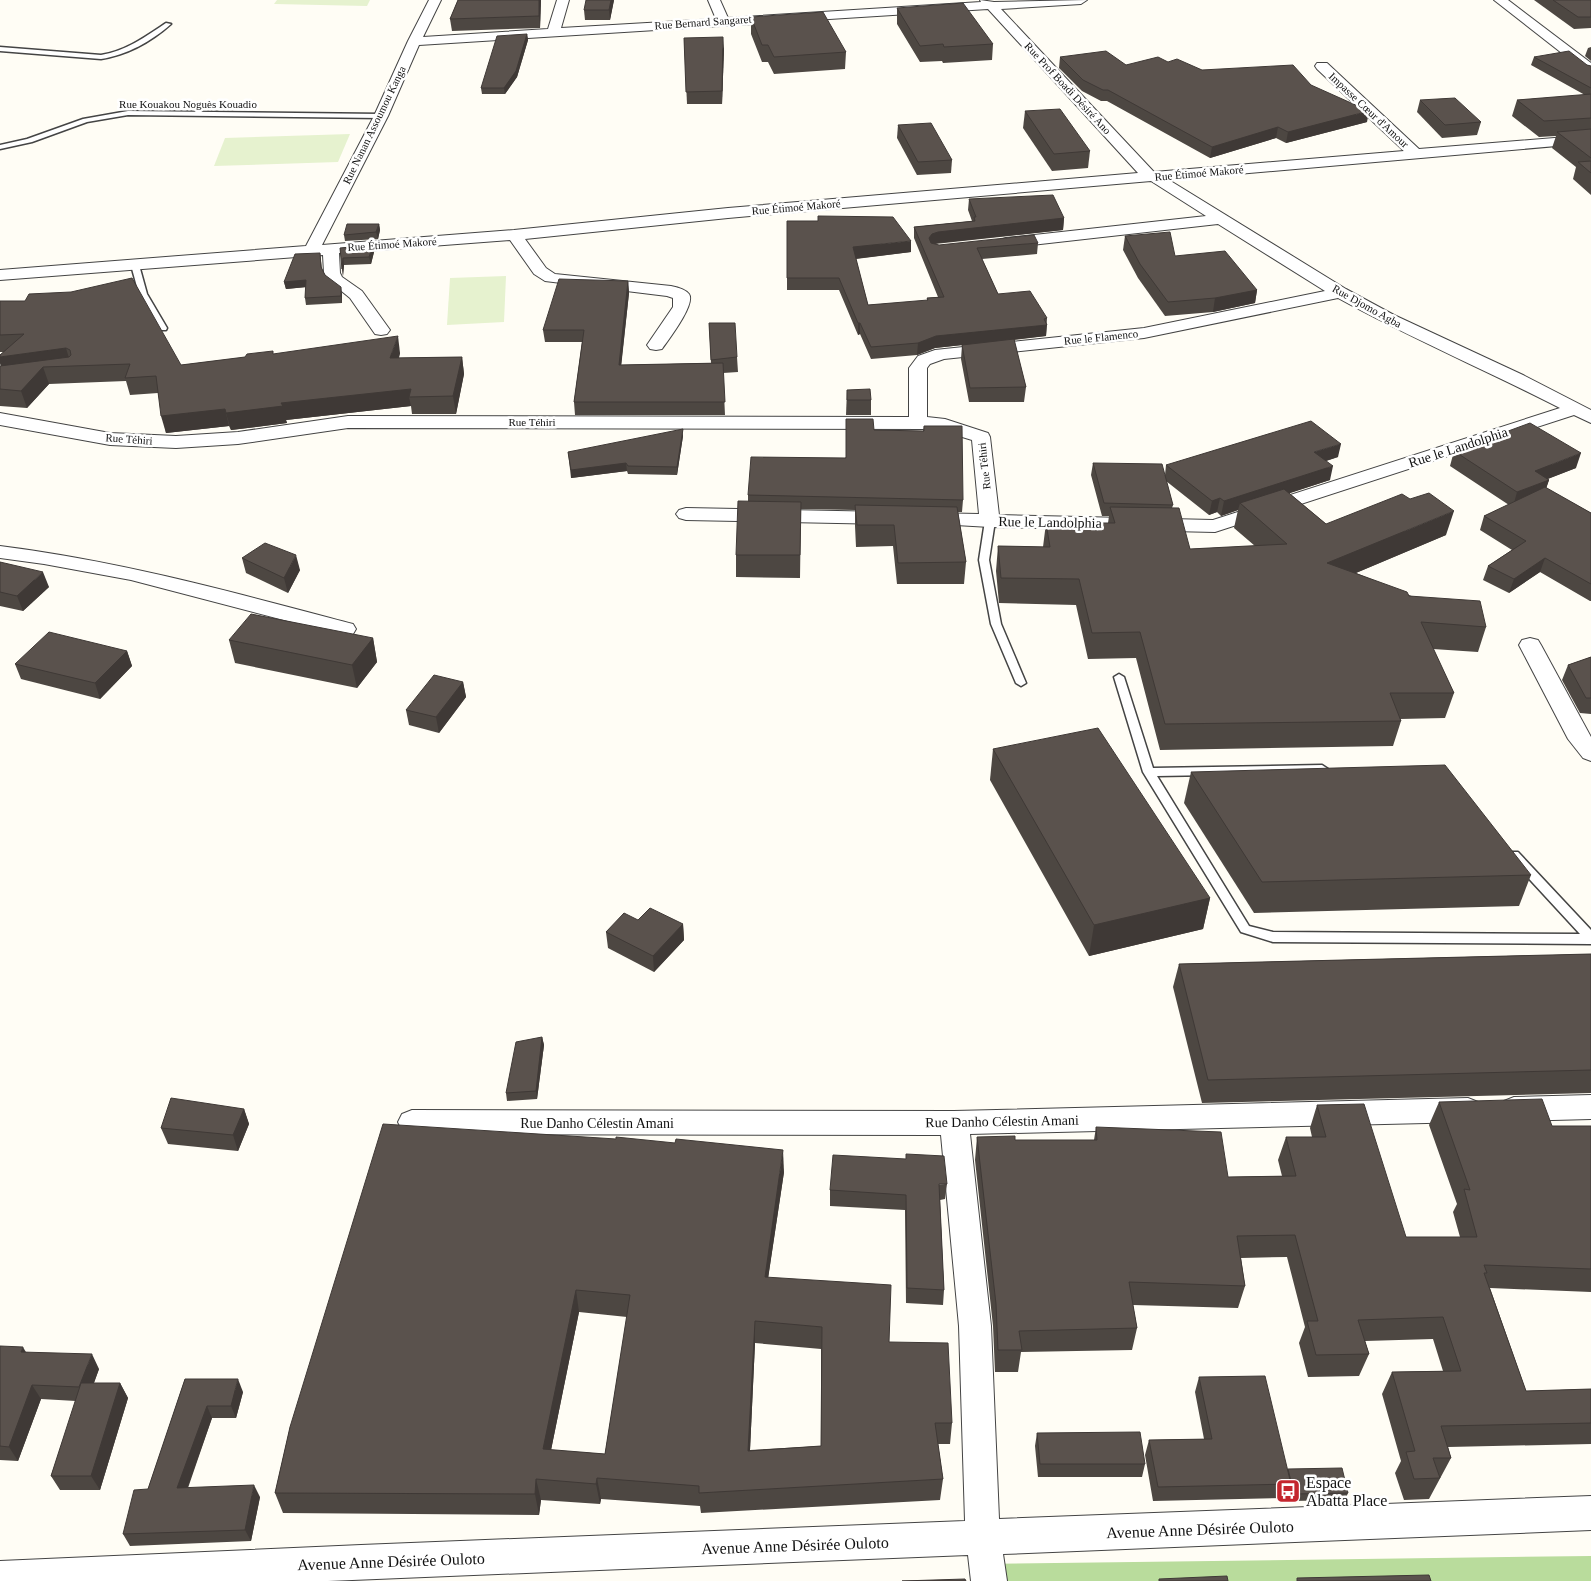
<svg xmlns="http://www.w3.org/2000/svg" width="1591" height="1581" viewBox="0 0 1591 1581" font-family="Georgia,serif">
<rect width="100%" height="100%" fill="#fffdf5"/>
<!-- forest -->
<polygon fill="#b9dc9c" points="1591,1556 1591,1581 975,1581 974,1564"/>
<!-- pitch -->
<g fill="#e6f2cf">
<polygon points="277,0 370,0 367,6 274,4"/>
<polygon points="350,134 338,162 214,166 225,138"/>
<polygon points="506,276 504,322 447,325 450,278"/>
</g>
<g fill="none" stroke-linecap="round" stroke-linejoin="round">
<defs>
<g id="lane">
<path d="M166,23l5,1c-19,17 -44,31 -70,35l-101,-8v-4l101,8c25,-4 44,-18 65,-32z"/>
<polygon points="128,111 381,114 384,116 381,118 128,115 87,122 32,142 0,149 0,145 27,139 83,119"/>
<polygon points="132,263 139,265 147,294 167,328 166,330 160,330 139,294 131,265"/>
<polygon points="990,518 995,521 989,560 1001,624 1026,683 1021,686 1016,683 991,624 979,560 985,521"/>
<polygon points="1119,674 1124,677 1153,768 1322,765 1328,769 1322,773 1157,776 1249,926 1273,932 1580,934 1510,858 1508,855 1510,852 1518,852 1591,930 1591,944 1273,942 1241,932 1143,772 1114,677"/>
</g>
<g id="street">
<path d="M429,0h12l-18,37 125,-8 9,-29h12l-8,28 155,-9 -8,-19h12l8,18 253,-16 -1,-2 14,2 93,-2 -6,4 -80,5 153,163 250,-21 -87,-82 -2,-3 2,-3h10l92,86 172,-14v8l-422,37 177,109 48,26 129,60 68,35v13l-17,-8 -359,117 -225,-5 -69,-4 -3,-4 3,-4 7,-2 51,1 -7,-74 -36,-11 -588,-1 -110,16 -62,4 -66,-3 -110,-20v-12l110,20 66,3 62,-4 110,-16 561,1v-49l9,-12 17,-6 209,-22 181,-37 -107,-67 -212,24 -6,-2 -2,-3 2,-3 6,-2 200,-22 -55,-35 -423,37 -203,21 21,29 9,6 116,12c5,1 14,3 18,8 7,10 -20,45 -27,55l-6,1 -6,-1 -3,-4 26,-38v-9l-6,-2 -122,-15 -11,-7 -24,-34 -171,13 1,20 2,4 20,14 28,39 -3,4 -6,1 -6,-1 -25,-36 -22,-18 -4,-7 -1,-18 -323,25v-10l306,-24 68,-130 34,-75zM988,9l150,164 -410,35 -214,22 -192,15 66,-129 31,-71zM1338,298c72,40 148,72 222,110l-347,112 -214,-5 -9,-78 -2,-4 -43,-14 -18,-2v-49l3,-4 14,-5 200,-21z"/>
<polygon points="1494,0 1508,0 1591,63 1591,73 1586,72"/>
<polygon points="686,508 887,512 894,514 897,518 894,522 887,524 686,520 679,518 676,514 679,510"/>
<path d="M0,546c120,15 236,47 353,78l3,5 -3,5 -8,2 -214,-56 -87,-16 -44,-6z"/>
<polygon points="1530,638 1538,640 1541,645 1591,737 1591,761 1583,758 1568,739 1519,645 1522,640"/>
<polygon points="1591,1095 1591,1119 1514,1121 1504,1117 1500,1109 1504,1101 1514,1097"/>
<polygon points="1468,1098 1478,1102 1482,1110 1478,1118 1468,1122 970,1134 991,1326 999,1519 1591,1496 1591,1530 1003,1554 1007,1581 971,1581 968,1555 328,1581 0,1581 0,1561 361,1545 965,1521 959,1326 941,1135 412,1134 402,1130 398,1122 402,1114 412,1110 954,1111"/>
</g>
</defs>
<!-- lane casing -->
<use href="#lane" stroke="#444" stroke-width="3"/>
<!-- street casing -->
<use href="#street" stroke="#444" stroke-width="2"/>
<!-- lane -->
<use href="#lane" fill="#fff" fill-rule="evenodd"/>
<!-- street -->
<use href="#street" fill="#fff" fill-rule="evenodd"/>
</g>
<!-- wall -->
<g fill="#4d4742" fill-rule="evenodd">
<polygon points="458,0 541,0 540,28 452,31 450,19"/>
<polygon points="614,0 610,20 585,20 584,10"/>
<polygon points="1534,0 1591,0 1591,28 1574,29"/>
<polygon points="897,8 993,44 992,60 943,63 942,61 920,62 897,24"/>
<polygon points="751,17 846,52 845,69 774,74 768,62 762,62 751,34"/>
<polygon points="527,34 528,40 517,77 505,94 482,94 481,88"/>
<polygon points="684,38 724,49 722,104 687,104"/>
<polygon points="1591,47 1591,61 1585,56 1588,48"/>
<polygon points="1060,57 1126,65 1168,62 1202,70 1311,85 1367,122 1286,143 1276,138 1210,158 1107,101 1101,101 1082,91 1059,68"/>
<polygon points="1534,57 1591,66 1591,195 1573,179 1576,167 1552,148 1556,136 1539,137 1512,116 1517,100 1585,95 1531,65"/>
<polygon points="1420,100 1481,122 1477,135 1442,138 1417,112"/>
<polygon points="1025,111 1090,151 1088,168 1052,171 1023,128"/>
<polygon points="898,125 952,160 951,173 917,175 897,138"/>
<polygon points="969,199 1064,218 1063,230 935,244 939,245 1038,243 1037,254 982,259 998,294 1047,318 1046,336 1014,340 1026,387 1024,402 969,402 961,359 962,345 935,348 917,355 871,359 860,334 858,335 839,290 787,290 787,221 911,252 856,259 868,305 927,301 927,298 938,297 914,238 914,227 972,221 968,210"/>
<polygon points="379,224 380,230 378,239 345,241 344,235"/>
<polygon points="1125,236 1257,290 1255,303 1213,312 1165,316 1138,278 1123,250"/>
<polygon points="373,245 374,252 371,264 344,265 343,276 340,248"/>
<polygon points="320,253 322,269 325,275 342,294 342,303 306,305 305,298 306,287 286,289 284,282"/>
<polygon points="628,281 629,293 621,365 711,363 709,323 737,357 738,372 723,373 725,415 575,415 574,402 582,342 545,342 543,330"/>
<polygon points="0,301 181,365 273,354 400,353 399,358 462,357 464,374 456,414 412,414 411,406 286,420 287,423 231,430 229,426 166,433 158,393 130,395 126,381 49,384 27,408 0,406 0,366 1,366 0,363 0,355 4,352 0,352"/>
<polygon points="847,390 871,400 871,415 846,415"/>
<polygon points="924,426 963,500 962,512 958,512 966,562 964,584 897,584 893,546 856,547 855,526 855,510 801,509 800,578 736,577 736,555 748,501 748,495 845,458 874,430 923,431"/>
<polygon points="683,436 677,475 628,474 627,471 571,478 568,452"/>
<polygon points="1454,451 1576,468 1547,479 1549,480 1546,488 1591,513 1591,601 1590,601 1540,572 1509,593 1483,580 1488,566 1512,550 1480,530 1484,516 1509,505 1450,466"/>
<path d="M1338,457l-12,4 4,19 -41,13 37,31 120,11 -90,38 130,54 -8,25 -45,-3 21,44 -9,25 -45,1 1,2 -8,25 -233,4 -24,-92 -48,1 -12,-54 -77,-2 -3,-32 2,-25 45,1 3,-24h62l1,-7h-7l-11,-41 2,-12 72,12 1,-10zM1166,481l43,34 8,-3 4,4 17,-6 -4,18 21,18 -65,3 -18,-41 1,-3z"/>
<polygon points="242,558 300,570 288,593 246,573"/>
<polygon points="0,562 49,587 23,611 0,606"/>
<polygon points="373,638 377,662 357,688 235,663 229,640"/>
<polygon points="127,651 132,666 100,699 21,679 15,664"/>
<polygon points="1591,657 1591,714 1580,713 1562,680 1568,665"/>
<polygon points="463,682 466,697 439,733 409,725 406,710"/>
<polygon points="993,749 1210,898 1203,929 1089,956 990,780"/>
<polygon points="1191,772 1531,875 1519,906 1254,913 1184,803"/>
<polygon points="638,920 683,924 684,940 654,972 608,948 606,932"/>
<polygon points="1591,954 1591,1093 1202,1103 1173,987 1179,964"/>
<polygon points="542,1037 544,1045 537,1099 507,1101 506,1093"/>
<polygon points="1439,1102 1552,1126 1591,1126 1591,1292 1490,1288 1526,1391 1591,1389 1591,1444 1448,1447 1451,1458 1429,1499 1404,1500 1395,1473 1401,1461 1382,1394 1392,1372 1443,1371 1433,1339 1365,1341 1369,1354 1359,1376 1308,1377 1299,1343 1305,1327 1287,1257 1241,1258 1245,1286 1238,1308 1133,1305 1137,1328 1132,1350 1021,1352 1018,1372 995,1372 993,1326 975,1160 977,1137 1015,1140 1094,1140 1096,1127 1228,1177 1282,1176 1278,1160 1286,1137 1312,1137 1310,1128 1317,1105 1406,1237 1460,1237 1453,1212 1457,1204 1429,1125"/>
<polygon points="244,1109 249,1124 238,1151 168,1144 161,1128"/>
<path d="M784,1172l-16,106 121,64 63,81 -2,21h-12l5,35 -3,21 -239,13 -1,-7 -99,-7 -1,5 -59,-4 -2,15 -256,-2 -8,-20 15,-66zM579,1312l48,5 -22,137 -54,-4zM755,1343l66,6v97l-71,4z"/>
<polygon points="947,1184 945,1199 940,1200 944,1290 943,1305 906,1303 905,1210 830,1206 830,1190"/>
<polygon points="0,1346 99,1369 94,1383 120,1383 128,1398 100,1490 60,1490 51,1476 76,1401 41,1399 18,1461 0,1460"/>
<polygon points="1199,1377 1288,1470 1348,1493 1345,1500 1291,1501 1288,1490 1285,1498 1153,1501 1145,1455 1149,1440 1204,1439 1195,1392"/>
<polygon points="185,1379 243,1392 236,1418 212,1418 188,1488 260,1497 251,1541 130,1546 123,1534 148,1489"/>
<polygon points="1037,1433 1145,1464 1142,1477 1038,1477 1035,1446"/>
</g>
<!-- shaded-wall -->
<g fill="#3f3936">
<polygon points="539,0 541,0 540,28 539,16"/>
<polygon points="611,0 614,0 610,20 609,10"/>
<polygon points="527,34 528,40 517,77 505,94 504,88"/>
<polygon points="723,37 724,49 722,104 722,91"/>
<polygon points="1369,111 1367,122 1286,143 1288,132"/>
<polygon points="1278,127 1276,138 1210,158 1212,147"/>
<polygon points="1064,218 1063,230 938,243 931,245 929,238 932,234 938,232"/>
<polygon points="379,224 380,230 378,239 376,232"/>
<polygon points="911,241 911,252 853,259 853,247"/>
<polygon points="373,245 374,252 371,264 369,257"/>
<polygon points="343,258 344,265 343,276 342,269"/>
<polygon points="306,280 307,287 286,289 284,282"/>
<polygon points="628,281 629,293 620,377 619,365"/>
<polygon points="341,287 342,294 342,303 341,296"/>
<polygon points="1257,290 1255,303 1213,312 1215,298"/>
<polygon points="858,323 860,323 860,334 858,335"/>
<polygon points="1047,325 1046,336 935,348 917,355 918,343 936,336"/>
<polygon points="398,336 400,353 393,375 390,358"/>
<polygon points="66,348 71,365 43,367 49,384 27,408 21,391 4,374 0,363 0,357"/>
<polygon points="462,357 464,374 456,414 453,396"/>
<polygon points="411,389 409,397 411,406 286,420 287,423 231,430 226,413 281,403"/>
<polygon points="225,409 229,426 166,433 161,416"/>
<polygon points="683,429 683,436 677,475 677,467"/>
<polygon points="1341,444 1338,457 1310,466 1314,452"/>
<polygon points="1581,453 1576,468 1530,486 1535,471"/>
<polygon points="626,463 627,471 571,478 571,470"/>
<polygon points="1333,466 1330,480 1245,508 1240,503 1238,510 1221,516 1224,501"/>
<polygon points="1549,480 1544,495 1513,507 1517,492"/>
<polygon points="1220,498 1217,512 1209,515 1212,501"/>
<polygon points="1454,511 1446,535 1320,588 1327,563"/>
<polygon points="296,555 300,570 288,593 284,578"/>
<polygon points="1545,558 1540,572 1509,593 1514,579"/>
<polygon points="43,572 49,587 23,611 17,596"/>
<polygon points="373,638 377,662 357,688 352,665"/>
<polygon points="127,651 132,666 100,699 95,683"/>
<polygon points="463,682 466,697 439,733 436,717"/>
<polygon points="1210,898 1203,929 1089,956 1094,925"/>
<polygon points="683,924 684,940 654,972 653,956"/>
<polygon points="542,1037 544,1045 537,1099 536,1091"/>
<polygon points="244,1109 249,1124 238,1151 233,1135"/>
<polygon points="783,1150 784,1172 765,1299 765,1277"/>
<polygon points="576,1290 579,1312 547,1470 543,1449"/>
<polygon points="755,1321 755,1343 749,1471 748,1451"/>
<polygon points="23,1347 31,1361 21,1352"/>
<polygon points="92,1354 99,1369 87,1401 79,1387"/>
<polygon points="238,1379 243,1392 236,1418 231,1406"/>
<polygon points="120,1383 128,1398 100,1490 91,1476"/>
<polygon points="32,1385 41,1399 18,1461 9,1447"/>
<polygon points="207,1406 212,1418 183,1500 177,1488"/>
<polygon points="597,1478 601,1499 600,1504 596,1484"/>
<polygon points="536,1479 541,1500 539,1515 535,1494"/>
<polygon points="254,1485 260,1497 251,1541 245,1530"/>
</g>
<!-- building -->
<g fill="#5a524d" stroke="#3f3936" fill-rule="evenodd">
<polygon points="458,0 539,0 539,16 450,19"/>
<polygon points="586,0 611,0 609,10 584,10"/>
<polygon points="1553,0 1591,0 1591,17 1578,17"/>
<polygon points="963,3 993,44 944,47 943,44 920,46 897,8"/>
<polygon points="823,12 846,52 774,57 768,45 762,45 751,17"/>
<polygon points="527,34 516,71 504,88 481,88 497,36"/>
<polygon points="723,37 722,91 686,92 684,38"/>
<polygon points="1106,51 1126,65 1158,57 1168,62 1177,59 1202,70 1293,65 1311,85 1369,111 1288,132 1278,127 1212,147 1108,90 1103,90 1083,80 1060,57"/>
<polygon points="1569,51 1587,65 1591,66 1591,88 1534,57"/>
<polygon points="1591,94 1591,118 1544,121 1517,100"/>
<polygon points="1455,98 1481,122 1445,125 1420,100"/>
<polygon points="1060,109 1090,151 1054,154 1025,111"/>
<polygon points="931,123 952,160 918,162 898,125"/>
<polygon points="1591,129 1591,158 1557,132"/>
<polygon points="1591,161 1591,173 1578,162"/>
<polygon points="1053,195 1064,218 938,232 932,234 929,238 931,243 939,245 1034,235 1038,243 977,248 998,294 1030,291 1047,318 1044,319 1047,325 936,336 918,343 871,347 860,323 858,323 839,278 787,278 787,221 818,221 818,216 893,217 911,241 853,247 868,305 928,300 927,298 944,297 914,227 975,221 974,217 976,217 969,199"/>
<polygon points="347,224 379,224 376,232 344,235"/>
<polygon points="1170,232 1175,256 1225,251 1257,290 1215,298 1168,302 1140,264 1125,236"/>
<polygon points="373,245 369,257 343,258 342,269 340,248"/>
<polygon points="320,253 321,267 325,275 341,287 341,296 305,298 306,280 284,282 295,254"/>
<polygon points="132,278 181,365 245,357 247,354 273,351 273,354 398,336 390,358 462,357 453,396 409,397 411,389 281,403 283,406 226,413 225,409 161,416 156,376 125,378 130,364 43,367 21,391 0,389 0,366 69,357 71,355 70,350 66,348 0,357 0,355 24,334 0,335 0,301 25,301 29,294 71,292"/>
<polygon points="559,279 628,281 619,365 723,363 725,402 574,402 584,330 543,330"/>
<polygon points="709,323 735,323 737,357 711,360"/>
<polygon points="1014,339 1026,387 970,388 962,345"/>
<polygon points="870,389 871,400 847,400 847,390"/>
<polygon points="846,419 873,419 874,430 924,431 924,426 962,426 963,500 748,495 751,457 846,458"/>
<polygon points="1311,421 1341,444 1314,452 1333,466 1224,501 1220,498 1212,501 1166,465"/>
<polygon points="1530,423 1581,453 1535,471 1549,480 1517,492 1454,451"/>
<polygon points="683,429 677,467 628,466 626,463 571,470 568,452"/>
<polygon points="1093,463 1162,464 1173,505 1104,503"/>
<polygon points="1545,487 1591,513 1591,584 1545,558 1514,579 1488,566 1526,541 1484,516"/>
<polygon points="1284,489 1326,524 1402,494 1410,499 1429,493 1454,511 1327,563 1407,592 1409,596 1480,601 1486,627 1421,622 1454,693 1390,693 1401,721 1165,724 1140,632 1092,633 1079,579 1001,578 998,546 1050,547 1046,523 1115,523 1110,507 1179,508 1190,549 1287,544 1240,503"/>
<polygon points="738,501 801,502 800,555 736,555"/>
<polygon points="855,505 957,507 966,562 898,563 894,525 857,525"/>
<polygon points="265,543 296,555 284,578 242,558"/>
<polygon points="0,562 43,572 17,596 0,592"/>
<polygon points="251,614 373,638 352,665 229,640"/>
<polygon points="49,632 127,651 95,683 15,664"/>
<polygon points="1591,657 1591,698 1586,698 1568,665"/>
<polygon points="434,675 463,682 436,717 406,710"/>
<polygon points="1098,728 1210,898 1094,925 993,749"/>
<polygon points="1445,765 1531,875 1262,882 1191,772"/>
<polygon points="650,908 683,924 653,956 606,932 624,913 638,920"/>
<polygon points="1591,954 1591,1070 1208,1080 1179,964"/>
<polygon points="542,1037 536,1091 506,1093 516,1042"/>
<polygon points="171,1098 244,1109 233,1135 161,1128"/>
<polygon points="1542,1099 1552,1126 1591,1126 1591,1269 1484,1265 1487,1273 1484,1273 1526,1391 1591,1389 1591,1423 1441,1426 1451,1458 1433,1458 1440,1478 1414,1479 1406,1452 1415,1451 1392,1372 1461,1371 1443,1317 1358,1320 1369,1354 1316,1355 1307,1321 1318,1321 1295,1235 1237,1236 1245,1286 1129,1282 1137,1328 1019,1331 1022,1350 998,1350 996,1304 977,1137 1015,1136 1015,1140 1097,1140 1096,1127 1221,1132 1228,1177 1296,1176 1286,1137 1326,1137 1317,1105 1364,1104 1406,1237 1477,1237 1464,1189 1470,1190 1439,1102"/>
<path d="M383,1124l233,15v-2l59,6 1,-4 107,11 -18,127 126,8 -2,57 59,1 4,80h-17l8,56 -244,14v-7l-102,-8 -1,6 -60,-5 -1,15 -260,-1 15,-66zM576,1290l54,5 -25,159 -62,-5zM755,1321l67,6 -1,119 -73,5z"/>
<polygon points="906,1154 944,1156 947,1184 939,1184 944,1290 907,1288 906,1195 830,1190 833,1155 906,1159"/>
<polygon points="0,1346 23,1347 21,1352 92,1354 79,1387 32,1385 9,1447 0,1446"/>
<polygon points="1265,1376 1291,1484 1158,1487 1149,1440 1212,1439 1199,1377"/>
<polygon points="185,1379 238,1379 231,1406 207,1406 177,1488 254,1485 245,1530 123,1534 134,1490 148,1489"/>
<polygon points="81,1383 120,1383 91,1476 51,1476"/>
<polygon points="1140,1432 1145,1464 1040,1464 1037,1433"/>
<polygon points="1342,1468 1348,1493 1294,1494 1288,1469"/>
<polygon points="1429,1575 1431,1581 1297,1581 1297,1578"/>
<polygon points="1227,1576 1228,1581 1159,1581 1159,1579"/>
<polygon points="965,1579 966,1581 902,1581"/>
</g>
<!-- icons -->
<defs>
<symbol id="bus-square" viewBox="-11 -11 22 22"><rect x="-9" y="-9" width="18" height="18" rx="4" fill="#c4262e" stroke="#fff"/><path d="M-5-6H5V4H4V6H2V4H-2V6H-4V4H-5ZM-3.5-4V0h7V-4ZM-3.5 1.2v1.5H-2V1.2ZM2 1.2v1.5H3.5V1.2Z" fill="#fff"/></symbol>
</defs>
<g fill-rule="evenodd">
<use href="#bus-square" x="1274" y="1477" width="28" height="28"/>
</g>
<g text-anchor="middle" stroke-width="5" stroke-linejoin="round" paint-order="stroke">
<!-- far-street labels -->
<g font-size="11" fill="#111" stroke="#fff">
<text transform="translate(703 22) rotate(-4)" y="4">Rue Bernard Sangaret</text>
<text transform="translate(1068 88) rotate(47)" y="4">Rue Prof Boadi Désiré Ano</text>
<text x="188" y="108">Rue Kouakou Noguès Kouadio</text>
<text transform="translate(1369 110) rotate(43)" y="4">Impasse Cœur d'Amour</text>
<text transform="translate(374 125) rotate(-64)" y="4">Rue Nanan Assoumou Kanga</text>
<text transform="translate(1199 173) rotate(-5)" y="4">Rue Étimoé Makoré</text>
<text transform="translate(796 207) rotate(-5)" y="4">Rue Étimoé Makoré</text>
<text transform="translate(392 244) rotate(-4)" y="4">Rue Étimoé Makoré</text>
<text transform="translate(1367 306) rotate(29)" y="4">Rue Djomo Agba</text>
<text transform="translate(1101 337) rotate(-6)" y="4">Rue le Flamenco</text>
<text x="532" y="426">Rue Téhiri</text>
<text transform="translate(129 439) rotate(4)" y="4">Rue Téhiri</text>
<text transform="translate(984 466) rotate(-96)" y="4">Rue Téhiri</text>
</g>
<!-- street labels -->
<g font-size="14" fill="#111" stroke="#fff">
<text transform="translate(1458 447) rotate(-18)" y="5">Rue le Landolphia</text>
<text transform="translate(1050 522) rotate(1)" y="5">Rue le Landolphia</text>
<text transform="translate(1002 1121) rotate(-1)" y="5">Rue Danho Célestin Amani</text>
<text x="597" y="1128">Rue Danho Célestin Amani</text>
</g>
<!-- near-poi labels -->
<g font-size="16" fill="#111" stroke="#fff" text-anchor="start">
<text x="1306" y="1488">Espace<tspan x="1306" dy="18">Abatta Place</tspan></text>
</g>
<!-- near-street labels -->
<g font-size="16" fill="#111" stroke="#fff">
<text transform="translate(1200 1529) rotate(-2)" y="6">Avenue Anne Désirée Ouloto</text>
<text transform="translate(795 1545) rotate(-2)" y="6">Avenue Anne Désirée Ouloto</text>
<text transform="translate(391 1561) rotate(-2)" y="6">Avenue Anne Désirée Ouloto</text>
</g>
</g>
</svg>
